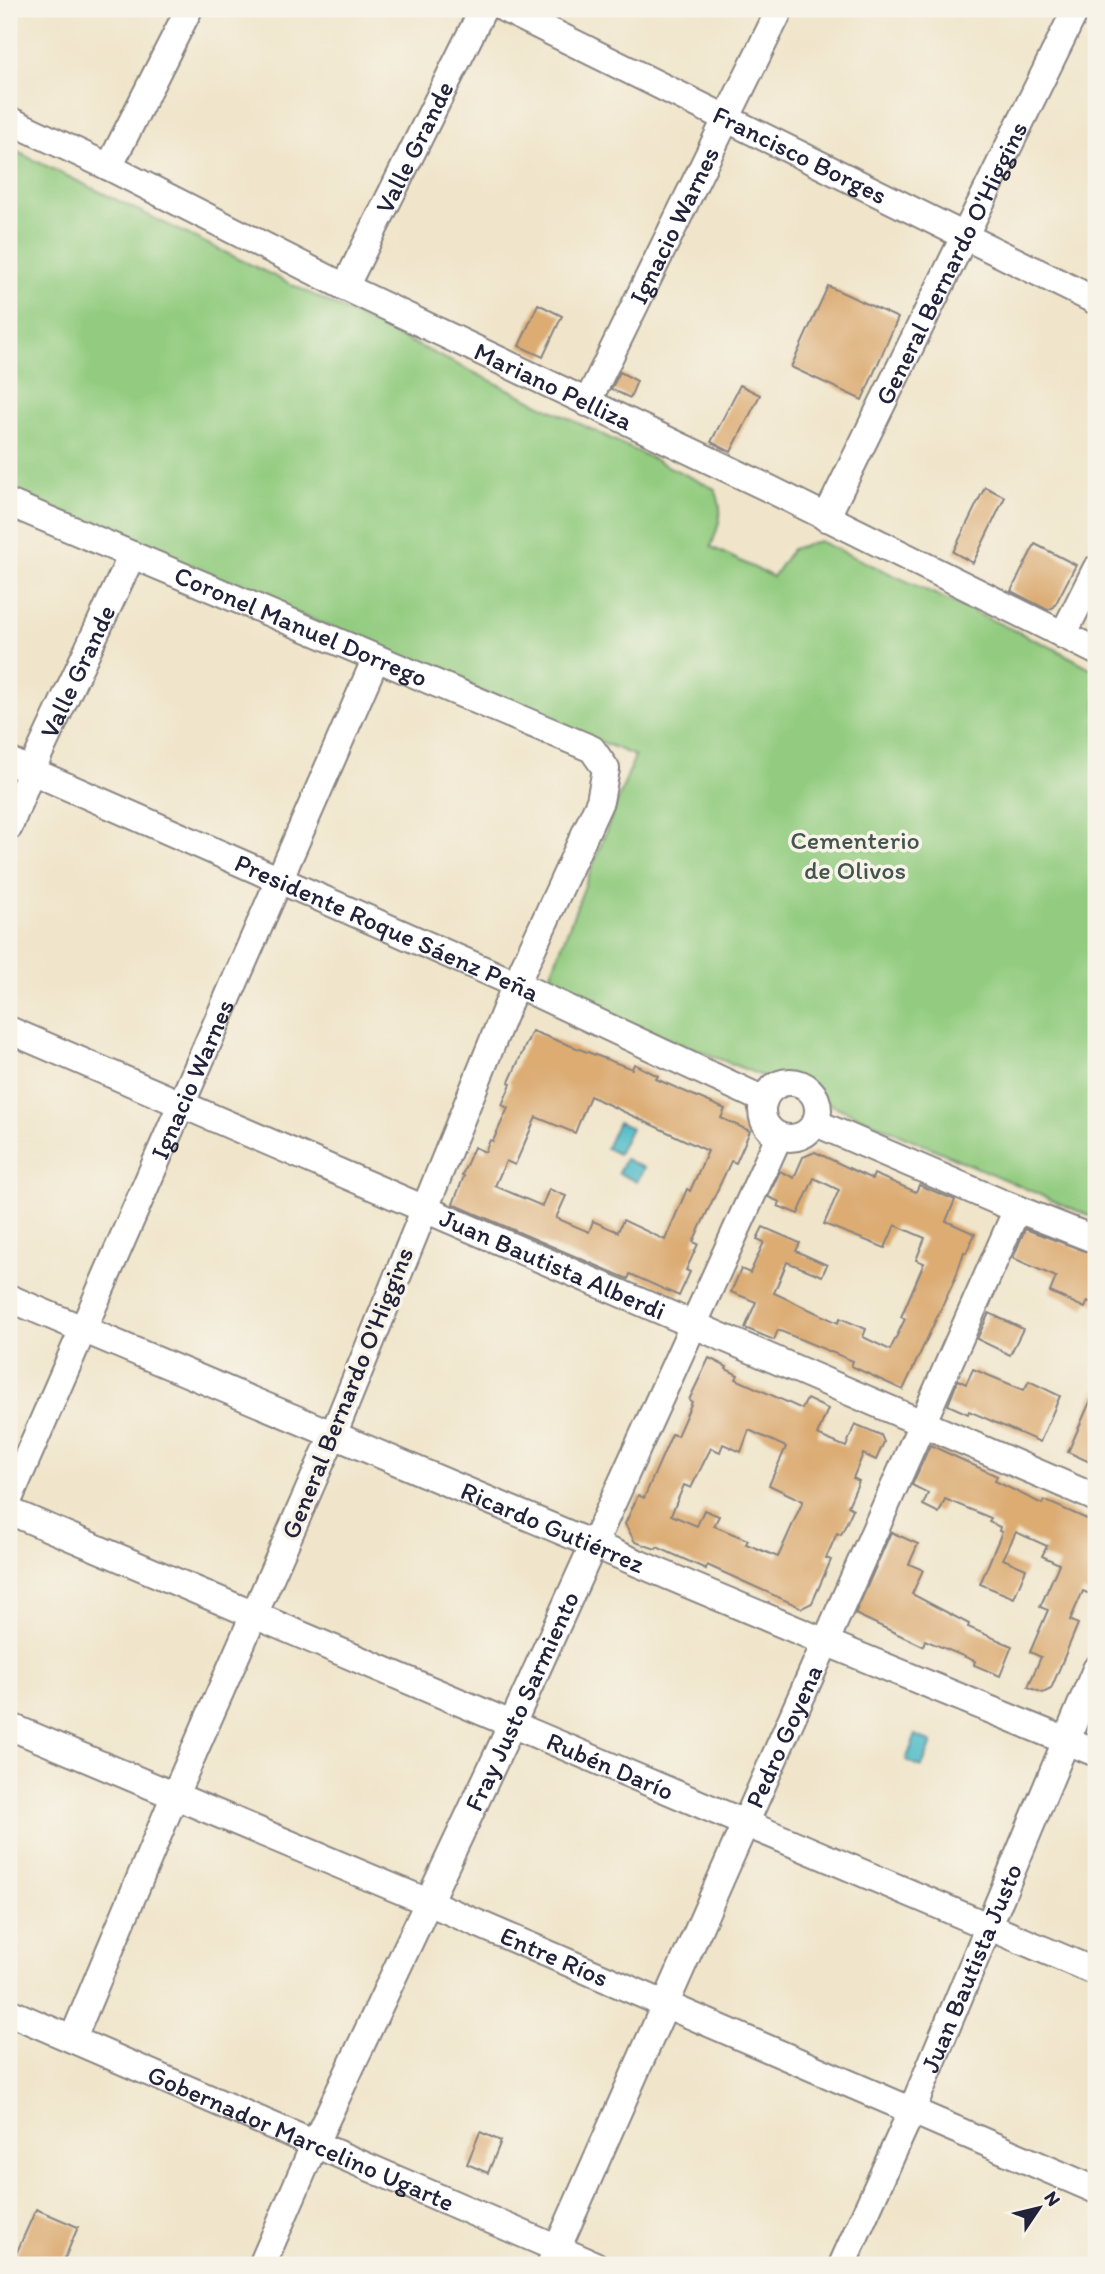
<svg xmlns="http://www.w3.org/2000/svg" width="1105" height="2274" viewBox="0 0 1105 2274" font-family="Itim,sans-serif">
<rect width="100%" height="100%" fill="#f7f3e8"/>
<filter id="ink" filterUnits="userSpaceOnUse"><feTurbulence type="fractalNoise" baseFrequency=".0143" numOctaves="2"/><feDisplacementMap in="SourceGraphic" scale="14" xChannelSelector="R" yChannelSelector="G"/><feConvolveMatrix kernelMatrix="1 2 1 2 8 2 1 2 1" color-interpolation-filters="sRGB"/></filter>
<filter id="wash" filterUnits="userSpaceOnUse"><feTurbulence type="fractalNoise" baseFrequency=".00686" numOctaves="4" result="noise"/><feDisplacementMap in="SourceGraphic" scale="28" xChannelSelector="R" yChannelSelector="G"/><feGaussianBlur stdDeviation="1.57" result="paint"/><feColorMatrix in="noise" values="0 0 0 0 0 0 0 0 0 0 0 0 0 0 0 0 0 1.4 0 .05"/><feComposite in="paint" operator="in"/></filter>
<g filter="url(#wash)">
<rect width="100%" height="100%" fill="#f0e5ca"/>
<!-- green -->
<path fill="#93cc80" stroke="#5a775e" stroke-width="2" d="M9,148l706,341c10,25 4,34 -4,58l62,30 19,-28 27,-8 236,108 41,22v548l-294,-127 -257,-103 90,-233 -500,-211 -126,-58z"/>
<!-- water -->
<g fill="#4fbcc8" stroke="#386f82" stroke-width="2">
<polygon points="618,1122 631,1128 618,1154 606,1148"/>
<polygon points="625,1159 644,1168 637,1182 618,1173"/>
<polygon points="916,1735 932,1743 922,1767 906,1760"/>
</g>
<g id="blocks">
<!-- building -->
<g fill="#dcac73" fill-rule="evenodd">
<polygon points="828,286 898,318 862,400 791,367"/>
<polygon points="538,304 562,316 543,357 519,346"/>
<polygon points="620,372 637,381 630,398 611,389"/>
<polygon points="740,385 760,395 731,452 711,442"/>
<polygon points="985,487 1005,497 973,563 953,552"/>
<polygon points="1035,544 1076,565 1054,607 1048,610 1011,591"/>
<path d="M532,1031l100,38 2,-5 24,12 -2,3 69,30 -4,9 29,13 -14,32 -5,-2 -38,81 5,2 -12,26 4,2 -11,24 -49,-22 -2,5 -175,-75 11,-28 -2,-1 12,-28 11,5 5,-12 3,1 15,-33 -6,-3 9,-21 -2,-2zM590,1096l118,55 -18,40 -3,-2 -22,51 -42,-20 -5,12 -25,-11 -4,11 -33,-14 10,-22 -17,-7 -7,17 -47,-20 11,-25 9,4 21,-48 39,16z"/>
<polygon points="815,1152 872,1179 874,1174 916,1192 919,1185 955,1200 946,1221 975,1234 966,1253 964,1252 955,1279 903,1390 851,1366 853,1361 778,1330 774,1340 745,1328 756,1302 731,1292 741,1269 750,1273 764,1242 757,1239 763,1227 800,1243 796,1251 827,1265 822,1276 787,1262 774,1293 838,1323 840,1318 866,1329 863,1337 890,1350 905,1319 901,1317 924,1263 916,1260 925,1238 895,1225 885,1248 824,1224 839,1190 814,1178 798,1214 778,1206 780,1202 768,1197 780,1171 794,1178 803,1157"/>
<polygon points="1025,1229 1096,1255 1096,1305 1088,1301 1085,1308 1050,1292 1056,1277 1013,1258"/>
<polygon points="989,1313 1023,1329 1010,1355 977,1339"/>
<path d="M709,1358l18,9 -1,2 12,6 -2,4 66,30 5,-10 21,10 -11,26 29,12 9,-23 26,11 3,7 -8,18 -13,-6 -10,24 6,3 -11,25 5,3 -12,26 -4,-2 -11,25 5,2 -19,43 -10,5 -95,-43 -1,4 -49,-22 -1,2 -21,-7 -10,-18 13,-29 6,3 28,-64 5,2 15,-34 -3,-2zM749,1430l37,17 -17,38 34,16 -25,56 -32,-13 2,-4 -34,-14 5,-10 -15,-6 -7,16 -26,-11 13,-30 7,3 20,-40 9,4 3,-8 18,8z"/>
<polygon points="973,1369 1024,1390 1029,1381 1060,1396 1040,1442 969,1411 968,1414 948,1405 958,1380 966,1384"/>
<polygon points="1096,1388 1096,1465 1068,1452"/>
<polygon points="930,1445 997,1476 995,1481 1042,1504 1044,1500 1096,1523 1096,1587 1092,1595 1083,1591 1070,1620 1078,1624 1051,1689 1043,1693 1028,1687 1041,1657 1030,1652 1048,1610 1040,1607 1059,1564 1042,1556 1047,1546 1016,1532 1003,1559 1026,1569 1014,1598 980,1584 1002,1532 999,1531 1000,1527 989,1522 991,1518 945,1499 939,1513 923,1505 928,1493 912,1485"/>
<polygon points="891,1532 918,1544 909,1564 923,1570 912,1594 969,1624 968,1627 1012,1646 1000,1676 974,1665 975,1661 925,1640 923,1646 855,1614"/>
<polygon points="480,2132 501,2141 488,2173 467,2164"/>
<polygon points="36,2209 78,2227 62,2265 11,2265"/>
</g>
</g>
</g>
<g filter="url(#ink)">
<use href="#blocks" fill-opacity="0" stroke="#898482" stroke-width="2"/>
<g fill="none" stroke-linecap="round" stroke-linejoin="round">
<defs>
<g id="minor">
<path id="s1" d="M505,9l591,292"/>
<path id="s2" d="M9,120l100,47 236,120 425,202 326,162"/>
<polyline points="109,167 189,9"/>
<path id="s3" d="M345,287l138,-278"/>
<path id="s4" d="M587,403l193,-394"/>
<path id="s5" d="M9,503l583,246 14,20 -6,32 -84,183 -183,451 -159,362 -101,241"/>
<path id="s6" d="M826,518l250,-509"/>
<polyline points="1063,635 1096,569"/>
<path id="s7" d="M9,761l507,223 248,116"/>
<path id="s8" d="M9,827l22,-56 101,-216"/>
<path id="s9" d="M9,1030l1087,468"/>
<circle cx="790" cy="1110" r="28"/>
<polyline points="816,1123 1002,1203 1096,1240"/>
<path id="s10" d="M9,1298l804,339 283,116"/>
<path id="s11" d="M9,1499l367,-841"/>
<path id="s12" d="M9,1511l1087,461"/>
<path id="s13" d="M9,1726l419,176 668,288"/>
<path id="s14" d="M9,2012l586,253"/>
<path id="s15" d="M262,2265l53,-122 197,-419 267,-588"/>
<path id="s16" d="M550,2265l467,-1056"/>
<path id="s17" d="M842,2265l70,-155 184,-441"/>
</g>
</defs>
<!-- minor casing -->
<use href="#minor" stroke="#898482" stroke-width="30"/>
<!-- minor -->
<use href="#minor" stroke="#fff" stroke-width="26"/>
</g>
</g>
<g text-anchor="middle" stroke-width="7" stroke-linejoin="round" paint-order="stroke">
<!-- street labels -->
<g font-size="26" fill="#22223b" stroke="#f7f3e8">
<text dy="9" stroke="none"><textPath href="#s3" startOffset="156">Valle Grande</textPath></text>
<text dy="9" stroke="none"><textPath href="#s1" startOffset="329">Francisco Borges</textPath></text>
<text dy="9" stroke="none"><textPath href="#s4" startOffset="198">Ignacio Warnes</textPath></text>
<text dy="9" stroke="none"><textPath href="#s6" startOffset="284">General Bernardo O'Higgins</textPath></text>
<text dy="9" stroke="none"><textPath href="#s2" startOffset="606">Mariano Pelliza</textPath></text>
<text dy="9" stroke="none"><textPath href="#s5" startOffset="317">Coronel Manuel Dorrego</textPath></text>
<text dy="9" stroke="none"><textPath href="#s8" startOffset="170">Valle Grande</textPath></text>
<text dy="9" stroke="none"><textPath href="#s7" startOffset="413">Presidente Roque Sáenz Peña</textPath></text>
<text dy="9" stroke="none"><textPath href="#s11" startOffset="458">Ignacio Warnes</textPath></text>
<text dy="9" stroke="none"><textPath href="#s9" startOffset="592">Juan Bautista Alberdi</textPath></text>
<text transform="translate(347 1393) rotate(-68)" y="9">General Bernardo O'Higgins</text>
<text dy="9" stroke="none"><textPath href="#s10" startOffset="590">Ricardo Gutiérrez</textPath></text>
<text dy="9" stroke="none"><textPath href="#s15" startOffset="621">Fray Justo Sarmiento</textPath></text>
<text dy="9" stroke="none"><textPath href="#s16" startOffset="578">Pedro Goyena</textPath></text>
<text dy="9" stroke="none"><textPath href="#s12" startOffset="653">Rubén Darío</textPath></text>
<text dy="9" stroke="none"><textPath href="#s13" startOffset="592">Entre Ríos</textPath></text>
<text dy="9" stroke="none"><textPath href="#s17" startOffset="324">Juan Bautista Justo</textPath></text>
<text dy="9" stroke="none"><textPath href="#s14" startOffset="318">Gobernador Marcelino Ugarte</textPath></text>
</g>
<!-- park labels -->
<g font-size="26" fill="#445550" stroke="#f7f3e8">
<text x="855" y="849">Cementerio<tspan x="855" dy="30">de Olivos</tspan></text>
</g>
</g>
<!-- margin -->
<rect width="1105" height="2274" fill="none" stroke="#f7f3e8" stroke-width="35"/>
<!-- north arrow -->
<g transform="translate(1039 2208) rotate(55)" stroke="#f7f3e8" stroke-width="5" paint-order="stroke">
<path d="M0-5L12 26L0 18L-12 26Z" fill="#22223b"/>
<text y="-10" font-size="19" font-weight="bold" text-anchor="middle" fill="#22223b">N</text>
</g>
</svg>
